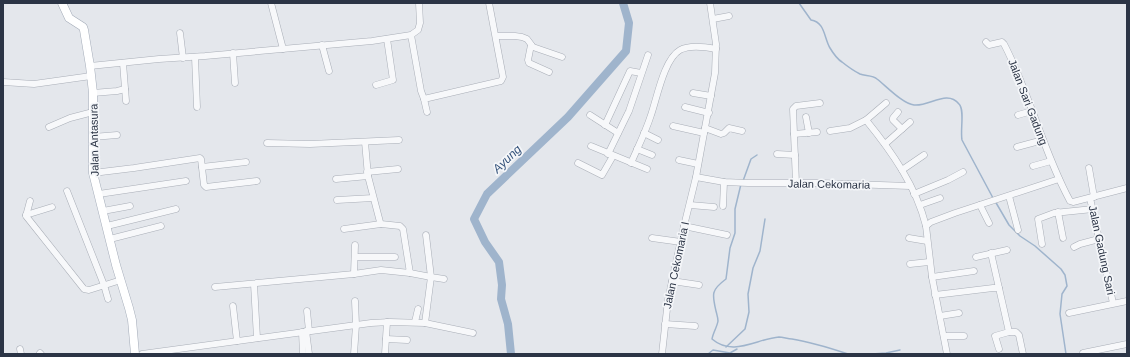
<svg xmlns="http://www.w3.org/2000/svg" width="1130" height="357" viewBox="0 0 1130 357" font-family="Helvetica,sans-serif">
<rect width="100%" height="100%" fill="#e4e7ec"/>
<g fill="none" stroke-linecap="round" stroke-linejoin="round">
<!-- stream -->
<g stroke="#9fb4cc" stroke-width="1.5">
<path d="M799,3l12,17c14,2 13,18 19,28 3,5 7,11 12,14 5,4 12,9 18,12 5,2 13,1 17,5 9,7 26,25 37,26 15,2 33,-16 45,-1 6,6 1,26 3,36l31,58"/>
<polyline points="743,181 751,159 757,155"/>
<path d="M741,184l-6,25v24l-5,15 -4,31c-15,11 -14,15 -10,32 1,4 2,7 2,10 -1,6 -5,12 -6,18 21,18 44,0 67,-2 4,0 9,2 13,2 19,3 38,9 56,15"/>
<polyline points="995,201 1009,225 1020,236 1035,246 1061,269 1065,275 1067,286 1062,294 1060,314 1066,354"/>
<polyline points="726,347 745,329 749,312 748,294 753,268 760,251 765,219"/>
<polyline points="708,354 713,350 730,353 737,349"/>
<polyline points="872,354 886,353 900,350"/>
</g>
<!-- river -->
<polyline stroke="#9fb4cc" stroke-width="8" points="511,354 508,324 501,299 502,285 499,262 485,242 474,219 487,194 568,117 626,51 629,23 623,3"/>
<defs>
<g id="minor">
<polyline points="271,3 283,49"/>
<polyline points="713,19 729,16"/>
<polyline points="180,33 183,58"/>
<polyline points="411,35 421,91 424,99 501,81 503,77 489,3"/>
<polyline points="496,36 515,36 522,37 527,39 533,47 562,57"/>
<path d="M986,42l3,3 13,-3 2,2c26,50 39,107 66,157l3,1 54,-14"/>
<polyline points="322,45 329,71"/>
<polyline points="531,45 528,60 529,63 549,72"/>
<polyline points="233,53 235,83"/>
<polyline points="195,57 197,107"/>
<polyline points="123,63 126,101"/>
<polyline points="90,66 159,59 205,56 372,41 411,35 418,30 420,23 419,3"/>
<polyline points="3,82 34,84 91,76"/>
<polyline points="376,85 393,80 387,39"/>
<polyline points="93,93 117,91 125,89"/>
<polyline points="693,93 711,96"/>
<polyline points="424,99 427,112"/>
<polyline points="685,107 709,113"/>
<polyline points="898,112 893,118 893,120 902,129"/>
<polyline points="590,115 618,133"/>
<polyline points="1018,115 1032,111"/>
<polyline points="806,117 809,133"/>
<path d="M866,120c26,32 50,66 60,106"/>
<polyline points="605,125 630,71 641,73"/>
<polyline points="673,126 704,133"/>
<polyline points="49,127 70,118 93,112"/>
<polyline points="705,128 721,134 724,133 729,128 742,131"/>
<polyline points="830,131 850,128 866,120 886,103"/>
<polyline points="644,133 658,140"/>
<polyline points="794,134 817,132"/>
<polyline points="93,137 117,135"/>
<polyline points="267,143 310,144 399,140"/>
<polyline points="885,144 910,122"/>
<polyline points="591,146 647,169"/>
<polyline points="1017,147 1043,140"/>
<polyline points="637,149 652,155"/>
<polyline points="608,154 629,111 648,55"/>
<polyline points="777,154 795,155"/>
<polyline points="679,160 698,164"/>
<polyline points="578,163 602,175 613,156"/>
<path d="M631,163c7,-16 15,-32 20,-48 6,-17 13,-56 29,-65 9,-5 26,-3 36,-1"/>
<polyline points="1033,166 1051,161"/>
<polyline points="202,167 246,162"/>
<polyline points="1089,168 1094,197"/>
<polyline points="902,170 924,155"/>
<polyline points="367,172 398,169"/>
<polyline points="93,173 134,168 200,158 201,159 204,185 206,187 257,181"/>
<polyline points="696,177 724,182 748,183 819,183 910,186"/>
<polyline points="336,179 368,176"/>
<polyline points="796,183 793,109 796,106 820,103"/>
<polyline points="67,191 104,285 108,299"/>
<polyline points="99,194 186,181"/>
<polyline points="914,194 948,180 963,172"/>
<polyline points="1009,196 1018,230"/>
<polyline points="1090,198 1113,303"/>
<polyline points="337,200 373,198"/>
<polyline points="30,201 26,216 84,289 89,290 121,280"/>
<polyline points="690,205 714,207"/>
<polyline points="920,205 940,198"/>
<polyline points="980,205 989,223"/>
<polyline points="723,206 724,182"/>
<polyline points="103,211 130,206"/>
<polyline points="1058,212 1063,238"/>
<polyline points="26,215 52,207"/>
<polyline points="107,226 176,209"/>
<polyline points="684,226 727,235"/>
<polyline points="344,229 381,224"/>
<polyline points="426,235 431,277 444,279"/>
<polyline points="652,238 681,242"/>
<polyline points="909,238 927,241"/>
<polyline points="110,239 161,226"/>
<polyline points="1042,244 1038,219 1054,213 1093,209"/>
<polyline points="1074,247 1080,244 1099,239"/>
<polyline points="991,253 999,288"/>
<polyline points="355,257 395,257"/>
<polyline points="976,257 1007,250"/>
<polyline points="910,264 929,262"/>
<polyline points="410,273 431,277 425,323"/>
<polyline points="354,274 355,245"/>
<polyline points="932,277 974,271"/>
<polyline points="672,281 699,285"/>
<polyline points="254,284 257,338"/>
<polyline points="215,287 354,274 381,270 410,273 403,229 400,226 381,224 380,222 368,176 365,142"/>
<polyline points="935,295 993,288 999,288 1009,332 1016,332 1019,335 1023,354"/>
<polyline points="233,306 237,341"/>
<polyline points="307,311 309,331"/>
<polyline points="1069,313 1127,301"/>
<polyline points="940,316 959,313"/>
<polyline points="415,322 418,309"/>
<polyline points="665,324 695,326"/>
<polyline points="306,331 309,354"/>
<polyline points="302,332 303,354"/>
<polyline points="944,336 964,336"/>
<polyline points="386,339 407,340"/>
<polyline points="20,349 21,354"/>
<polyline points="999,349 995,336 1009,332"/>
<polyline points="40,353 41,354"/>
<polyline points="1083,353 1127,344"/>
<polyline points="142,354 371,323 390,322 425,323 473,333"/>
<polyline points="354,354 356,325 355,301"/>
<polyline points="385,354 387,322"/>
<polyline points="662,354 668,300 684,226 696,177 715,73 716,44 710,3"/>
<polyline points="947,354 932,277 926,226 931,222 955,213 1059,179"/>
</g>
<polyline id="major" points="62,3 69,18 83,27 84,30 90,66 93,93 93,173 116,265 129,308 132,320 135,354"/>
</defs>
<!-- minor casing -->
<use href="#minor" stroke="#a9aeb7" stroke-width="7"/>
<!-- major casing -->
<use href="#major" stroke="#a3abb8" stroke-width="9"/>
<!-- minor -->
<use href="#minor" stroke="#f7f8fa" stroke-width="6"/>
<!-- major -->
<use href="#major" stroke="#fff" stroke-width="8"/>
</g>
<g text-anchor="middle" stroke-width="3.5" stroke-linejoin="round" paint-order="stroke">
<!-- street labels -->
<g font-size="11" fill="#2b3445" stroke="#f4f6f9">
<text transform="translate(1028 102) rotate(69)" y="4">Jalan Sari Gadung</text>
<text transform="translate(94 140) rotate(-91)" y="4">Jalan Antasura</text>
<text transform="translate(829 184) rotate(1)" y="4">Jalan Cekomaria</text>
<text transform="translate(1102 250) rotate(78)" y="4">Jalan Gadung Sari</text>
<text transform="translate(676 265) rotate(-78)" y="4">Jalan Cekomaria I</text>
</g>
<!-- water labels -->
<g font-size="12" font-style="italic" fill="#34527a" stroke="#f4f6f9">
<text transform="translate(507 159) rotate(-44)" y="4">Ayung</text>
</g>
</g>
<!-- border -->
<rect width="1130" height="357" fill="none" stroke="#2b3445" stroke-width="8"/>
</svg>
